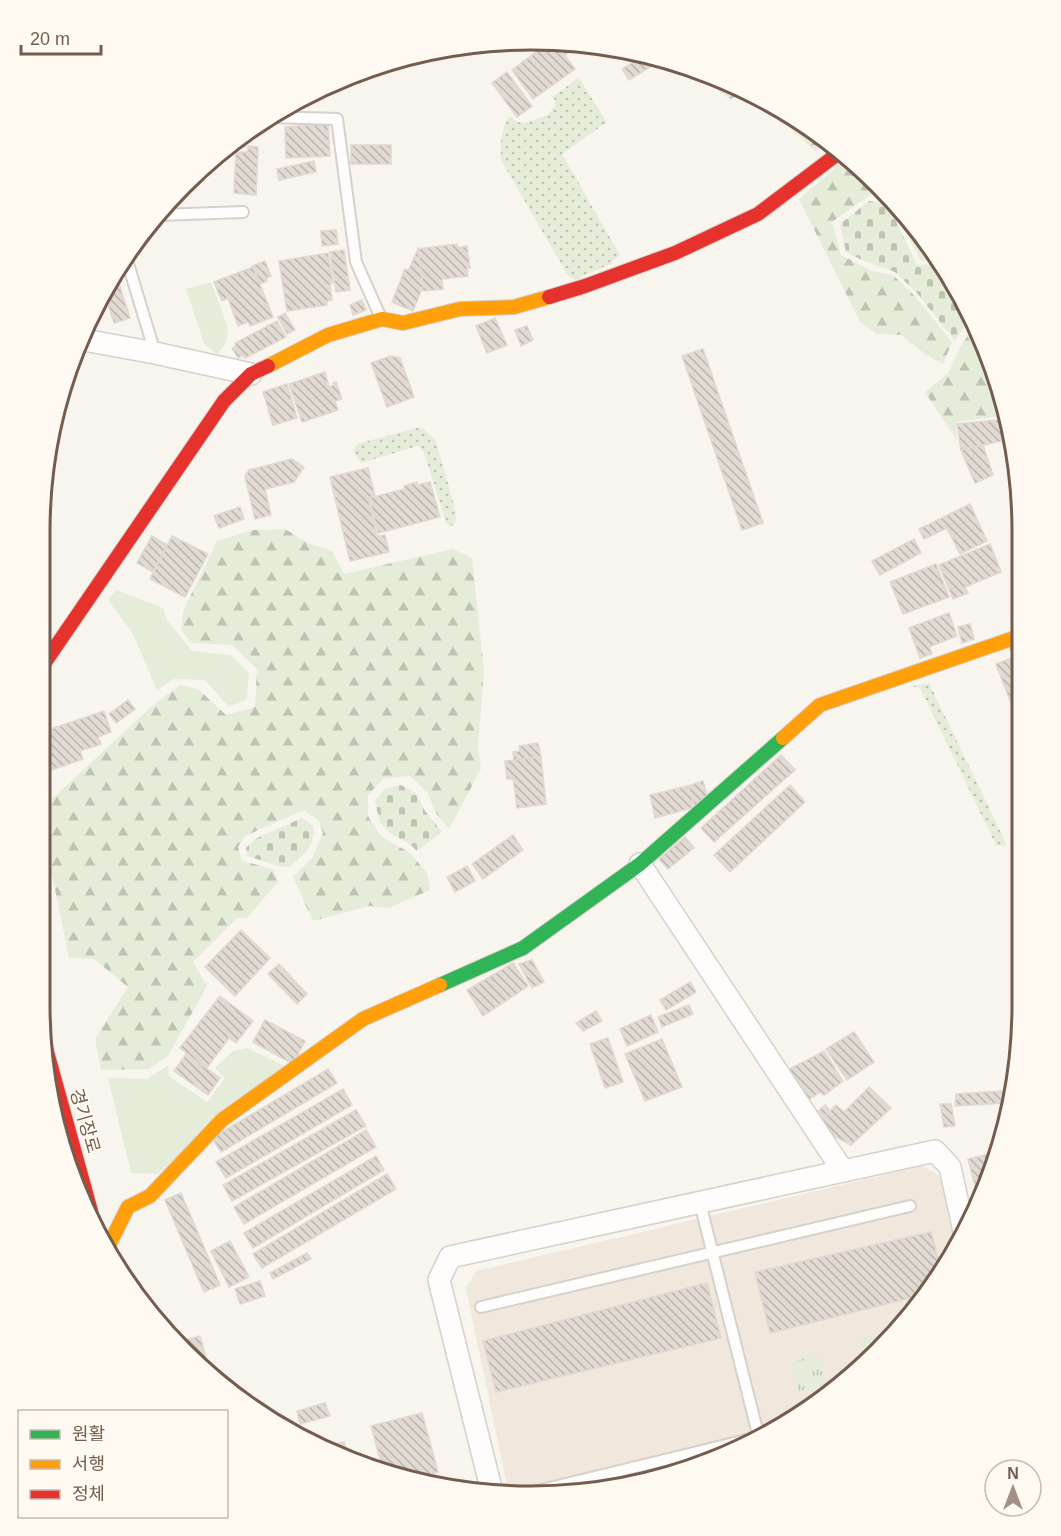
<svg xmlns="http://www.w3.org/2000/svg" width="1061" height="1536" viewBox="0 0 1061 1536" font-family="Helvetica,'Noto Sans KR',sans-serif">
<defs>
<pattern id="grass-dots" width="8" height="8" patternUnits="userSpaceOnUse" patternTransform="scale(1.5)"><rect width="8" height="8" fill="#e5edda"/><path d="M2 2h.1M6 6h.1" fill="none" stroke="#bec3b3" stroke-width="1.8" stroke-linecap="round"/></pattern>
<pattern id="forest-firs" width="22" height="20" patternUnits="userSpaceOnUse" patternTransform="scale(1.5)"><rect width="22" height="20" fill="#e5edda"/><path d="M5 1l3.5 6h-7zM16 11l3.5 6h-7z" fill="#bec3b3"/></pattern>
<pattern id="cemetery-stones" width="16" height="16" patternUnits="userSpaceOnUse" patternTransform="scale(1.5)"><rect width="16" height="16" fill="#e5edda"/><path d="M2 7V4a2 2 0 0 1 4 0v3zM10 15v-3a2 2 0 0 1 4 0v3z" fill="#bec3b3"/></pattern>
<pattern id="park-tufts" width="24" height="20" patternUnits="userSpaceOnUse" patternTransform="scale(1.5)"><rect width="24" height="20" fill="#e5edda"/><path d="M3 7l-1-3M5 7V3M7 7l1-3M15 17l-1-3M17 17v-4M19 17l1-3" fill="none" stroke="#bec3b3"/></pattern>
<pattern id="building-back-hatch" width="6" height="6" patternUnits="userSpaceOnUse" patternTransform="scale(1.5)"><rect width="6" height="6" fill="#e1dad3"/><path d="M-1 5l2 2M0 0l6 6M5-1l2 2" fill="none" stroke="#bbb4ae"/></pattern>
</defs>
<rect width="100%" height="100%" fill="#f8f4ee"/>
<!-- residential -->
<polygon fill="#f0e7dd" points="922,1166 940,1176 959,1242 939,1279 878,1353 748,1446 626,1488 508,1491 466,1288 476,1271"/>
<!-- grass -->
<g fill="url(#grass-dots)">
<path d="M579,78l28,44 -45,32 58,101 -10,9 -35,16 -8,-6 -66,-114c-1,-14 0,-33 9,-44l7,6 7,1 24,-8 7,-9v-6l-3,-3z"/>
<polygon points="420,427 426,431 436,441 456,512 456,521 451,527 446,523 424,452 418,446 361,463 353,451 357,444"/>
<polygon points="929,683 1007,845 1003,846 996,845 920,688 911,686"/>
</g>
<!-- forest -->
<g fill="url(#forest-firs)">
<polygon points="705,72 719,77 751,94 740,95 730,99 720,92"/>
<polygon points="754,95 804,122 827,141 815,151"/>
<polygon points="847,158 878,183 932,258 921,261 890,201 872,194 832,222 841,255 872,271 893,275 915,296 952,342 943,364 926,355 901,335 877,334 860,322 799,199"/>
<polygon points="972,330 978,332 1004,410 1003,416 956,422 957,441 925,392 948,373 960,347"/>
<polygon points="285,529 308,543 332,551 344,574 453,549 472,558 484,670 478,747 481,769 449,829 436,813 427,792 410,776 384,778 368,795 368,816 381,836 410,853 427,873 430,890 389,908 369,906 313,921 293,877 313,857 323,833 319,821 304,810 245,836 238,847 242,861 273,869 278,882 247,918 237,918 193,962 207,986 168,1056 149,1069 101,1070 95,1039 128,987 94,959 69,958 39,811 152,706 180,685 198,689 226,715 255,707 257,669 232,645 190,643 181,629 184,609 217,541 252,530"/>
</g>
<!-- cemetery -->
<g fill="url(#cemetery-stones)">
<polygon points="869,201 888,204 917,265 936,264 966,306 967,323 955,341 917,293 895,272 864,261 846,252 840,224"/>
<polygon points="401,785 416,793 425,811 442,832 417,851 410,844 391,834 380,823 375,801 386,788"/>
<path d="M302,818l11,7c4,19 -10,31 -24,42h-7l-35,-11 -1,-8 9,-9z"/>
</g>
<!-- park -->
<g fill="url(#park-tufts)">
<polygon points="898,1329 878,1353 866,1361 861,1337"/>
<polygon points="818,1355 826,1386 798,1392 791,1362"/>
</g>
<!-- garden -->
<g fill="#e5edda">
<path d="M211,282l16,43c2,11 -1,22 -10,29l-13,-11 -18,-54z"/>
<polygon points="116,590 163,608 167,620 192,651 231,655 249,673 247,699 229,707 205,680 174,679 157,690 133,634 108,600"/>
<polygon points="247,1048 285,1066 157,1174 131,1173 108,1078 147,1079 168,1065 169,1076 207,1102 225,1078 215,1068 233,1051"/>
</g>
<!-- building -->
<g fill="url(#building-back-hatch)" stroke="#e0d8d1" stroke-width="1.5">
<polygon points="551,41 554,41 575,69 533,99 512,70"/>
<polygon points="554,41 567,43 572,50 565,55"/>
<polygon points="643,56 650,67 629,80 622,69"/>
<polygon points="507,72 532,106 517,117 492,83"/>
<polygon points="328,124 330,156 286,158 285,127"/>
<polygon points="246,132 245,147 228,146"/>
<rect x="351" y="145" width="40" height="19"/>
<polygon points="248,146 258,147 256,195 234,193 236,152 248,152"/>
<polygon points="314,161 316,172 279,180 277,169"/>
<polygon points="336,230 338,244 322,246 321,231"/>
<polygon points="457,244 458,248 467,246 470,268 467,268 468,276 442,279 443,289 423,291 418,249"/>
<polygon points="418,249 423,286 413,311 392,302 405,269 408,271"/>
<polygon points="344,250 350,290 336,292 330,252"/>
<polygon points="328,253 333,283 330,283 332,300 327,301 327,305 287,311 279,261"/>
<polygon points="265,261 271,276 266,278 267,281 260,284 253,267 252,266"/>
<polygon points="253,267 273,317 250,326 248,322 238,326 228,298 222,301 214,282"/>
<polygon points="115,271 130,318 114,323 103,289"/>
<polygon points="362,300 366,310 353,315 350,305"/>
<polygon points="285,313 295,330 287,334 278,317"/>
<polygon points="495,318 507,345 487,353 476,326"/>
<polygon points="277,321 286,337 245,358 243,355 238,358 232,348 236,346 235,343"/>
<polygon points="527,326 533,340 521,346 515,330"/>
<polygon points="703,349 763,523 742,530 682,356"/>
<polygon points="391,356 400,358 414,397 387,407 371,363"/>
<polygon points="325,372 329,387 334,385 333,383 336,382 342,399 335,401 338,410 302,422 289,384"/>
<polygon points="287,384 297,418 273,425 263,392"/>
<polygon points="1007,419 1011,429 1011,439 961,450 957,424"/>
<polygon points="983,445 993,475 975,483 961,450"/>
<polygon points="292,459 304,467 294,482 265,489 271,515 255,519 245,476 249,470"/>
<polygon points="368,468 375,496 368,498 377,536 385,535 389,552 350,561 330,477"/>
<polygon points="417,482 417,485 430,482 440,517 378,533 369,498 405,489 404,486"/>
<polygon points="970,504 987,541 960,554 947,528 924,539 919,529"/>
<polygon points="41,506 48,539 39,541 39,530"/>
<polygon points="240,507 244,519 219,528 214,516"/>
<polygon points="152,536 167,545 153,572 137,563"/>
<polygon points="172,536 208,554 185,597 150,579"/>
<polygon points="914,539 921,553 880,575 872,561"/>
<polygon points="990,544 1001,572 965,587 968,593 953,599 939,565"/>
<polygon points="936,564 949,597 903,614 890,582"/>
<polygon points="949,613 957,636 929,647 932,654 920,658 909,628"/>
<polygon points="970,624 974,639 962,643 958,627"/>
<polygon points="1012,658 1022,682 1022,713 1015,714 996,664"/>
<polygon points="128,700 135,709 116,723 109,714"/>
<polygon points="41,701 49,730 39,733 39,702"/>
<polygon points="104,711 111,732 98,737 101,744 80,751 83,759 46,772 39,750 39,733"/>
<polygon points="538,743 541,757 514,760 513,752 520,751 519,746"/>
<polygon points="781,755 795,770 714,842 701,828"/>
<polygon points="541,757 546,804 517,808 513,779 507,779 505,761"/>
<polygon points="703,781 707,795 695,807 688,786"/>
<polygon points="790,785 805,802 730,872 714,855"/>
<polygon points="688,786 695,807 655,818 650,795"/>
<polygon points="513,835 523,850 483,879 472,864"/>
<polygon points="685,837 694,848 668,869 659,859"/>
<polygon points="467,866 475,881 455,892 447,877"/>
<polygon points="241,930 270,958 235,996 205,967"/>
<polygon points="532,960 544,982 532,988 519,964"/>
<polygon points="513,963 528,986 483,1016 467,990"/>
<polygon points="279,964 307,994 297,1004 268,974"/>
<polygon points="690,982 696,992 666,1010 660,1000"/>
<polygon points="220,996 253,1021 236,1043 229,1038 206,1069 180,1048"/>
<polygon points="689,1005 693,1014 662,1027 658,1017"/>
<polygon points="596,1011 602,1021 583,1031 576,1023"/>
<polygon points="651,1015 658,1032 627,1046 620,1029"/>
<polygon points="265,1020 305,1041 293,1064 253,1042"/>
<polygon points="854,1032 874,1062 847,1080 826,1049"/>
<polygon points="608,1038 623,1082 605,1088 590,1044"/>
<polygon points="662,1039 682,1087 645,1101 625,1054"/>
<polygon points="824,1051 843,1081 824,1095 820,1092 807,1101 786,1071"/>
<polygon points="186,1054 220,1078 208,1095 174,1071"/>
<polygon points="328,1069 337,1083 221,1152 212,1138"/>
<polygon points="869,1087 891,1108 851,1145 832,1135 821,1120 836,1105 844,1112"/>
<polygon points="343,1089 352,1105 226,1178 216,1162"/>
<polygon points="1003,1091 1004,1103 955,1106 956,1094"/>
<polygon points="940,1104 951,1104 955,1126 944,1127"/>
<polygon points="825,1105 830,1111 822,1119 816,1113"/>
<polygon points="356,1110 366,1126 232,1201 223,1185"/>
<polygon points="366,1130 376,1147 244,1224 234,1207"/>
<polygon points="997,1152 988,1183 975,1186 968,1159"/>
<polygon points="376,1156 384,1170 253,1248 244,1233"/>
<polygon points="387,1174 396,1189 262,1268 253,1254"/>
<polygon points="181,1193 220,1285 204,1292 165,1200"/>
<polygon points="931,1232 942,1273 926,1294 770,1333 755,1272"/>
<polygon points="230,1241 249,1277 229,1287 211,1251"/>
<polygon points="307,1253 311,1259 273,1279 270,1273"/>
<polygon points="260,1281 265,1296 240,1304 235,1289"/>
<polygon points="707,1283 721,1338 496,1392 483,1341"/>
<polygon points="200,1336 212,1379 207,1375 178,1342"/>
<polygon points="325,1403 330,1416 300,1424 297,1411"/>
<polygon points="422,1413 438,1472 413,1479 383,1470 371,1426"/>
<polygon points="344,1442 349,1461 342,1459 322,1447"/>
</g>
<g fill="none" stroke-linecap="round" stroke-linejoin="round">
<defs>
<g id="lane">
<polyline points="270,117 337,119 356,262 381,318"/>
<polyline points="159,215 243,212"/>
<polyline points="126,257 155,353"/>
<polyline points="700,1203 759,1438"/>
<polyline points="481,1307 910,1206"/>
<polyline points="537,1491 763,1436"/>
</g>
<g id="street">
<polyline points="84,340 155,353 251,374"/>
<polyline points="640,864 843,1171"/>
<polyline points="492,1492 439,1280 450,1257 935,1151 950,1167 964,1231"/>
</g>
<polyline id="fast" points="440,985 523,948 640,864 783,738"/>
<g id="slow">
<polyline points="268,366 328,335 382,319 403,323 460,309 514,307 549,297"/>
<polyline points="783,738 820,705 1014,638 1022,659"/>
<polyline points="108,1247 128,1207 150,1196 222,1120 363,1019 440,985"/>
</g>
<g id="jam">
<polyline points="549,297 585,286 675,253 758,214 840,152"/>
<polyline points="39,671 224,401 251,374 268,366"/>
<polyline points="44,1041 91,1211"/>
</g>
</defs>
<!-- lane casing -->
<use href="#lane" stroke="#d7d1cc" stroke-width="14"/>
<!-- street casing -->
<use href="#street" stroke="#d7d1cc" stroke-width="24"/>
<!-- fast casing -->
<use href="#fast" stroke="#d7d0ca" stroke-width="16"/>
<!-- slow casing -->
<use href="#slow" stroke="#d7d0ca" stroke-width="16"/>
<!-- jam casing -->
<use href="#jam" stroke="#d7d0ca" stroke-width="16"/>
<!-- lane -->
<use href="#lane" stroke="#fefdfc" stroke-width="10"/>
<!-- street -->
<use href="#street" stroke="#fefdfc" stroke-width="21"/>
<!-- fast -->
<use href="#fast" stroke="#30b455" stroke-width="14"/>
<!-- slow -->
<use href="#slow" stroke="#ff9f0a" stroke-width="14"/>
<!-- jam -->
<use href="#jam" stroke="#e5322d" stroke-width="14"/>
</g>
<g text-anchor="middle" stroke-width="4.5" stroke-linejoin="round" paint-order="stroke">
<!-- street labels -->
<g font-size="18" fill="#745c4f" stroke="#fef9f1">
<text transform="translate(85 1121) rotate(74)" y="6">경기장로</text>
</g>
</g>
<!-- crop -->
<path d="M0 0H1061V1536H0ZM531 50H531A481 481 0 0 1 1012 531V1005A481 481 0 0 1 531 1486H531A481 481 0 0 1 50 1005V531A481 481 0 0 1 531 50Z" fill="#fef9f1" fill-rule="evenodd"/>
<path fill="none" stroke="#745c4f" stroke-width="3" d="M531 50H531A481 481 0 0 1 1012 531V1005A481 481 0 0 1 531 1486H531A481 481 0 0 1 50 1005V531A481 481 0 0 1 531 50Z"/>
<!-- legend -->
<rect x="18" y="1410" width="210" height="108" fill="#fef9f1" stroke="#c7bab0" stroke-width="1.5"/>
<rect x="30" y="1430" width="30" height="9" fill="#30b455" stroke="#c7bab0" stroke-width="1.5"/>
<text x="72" y="1440" font-size="18" fill="#745c4f">원활</text>
<rect x="30" y="1460" width="30" height="9" fill="#ff9f0a" stroke="#c7bab0" stroke-width="1.5"/>
<text x="72" y="1470" font-size="18" fill="#745c4f">서행</text>
<rect x="30" y="1490" width="30" height="9" fill="#e5322d" stroke="#c7bab0" stroke-width="1.5"/>
<text x="72" y="1500" font-size="18" fill="#745c4f">정체</text>
<!-- north arrow -->
<g transform="translate(1013 1488)"><circle r="28" fill="#fef9f1" stroke="#c7bab0" stroke-width="1.5"/>
<path d="M0-4.5L10 22L0 15L-10 22Z" fill="#a29187"/>
<text y="-9" font-size="16" font-weight="bold" text-anchor="middle" fill="#745c4f">N</text>
</g>
<!-- scale -->
<path d="M21 45v9h80v-9" fill="none" stroke="#745c4f" stroke-width="3"/>
<text x="30" y="45" font-size="18" fill="#745c4f" stroke="#fef9f1" stroke-width="4.5" paint-order="stroke">20 m</text>
</svg>
